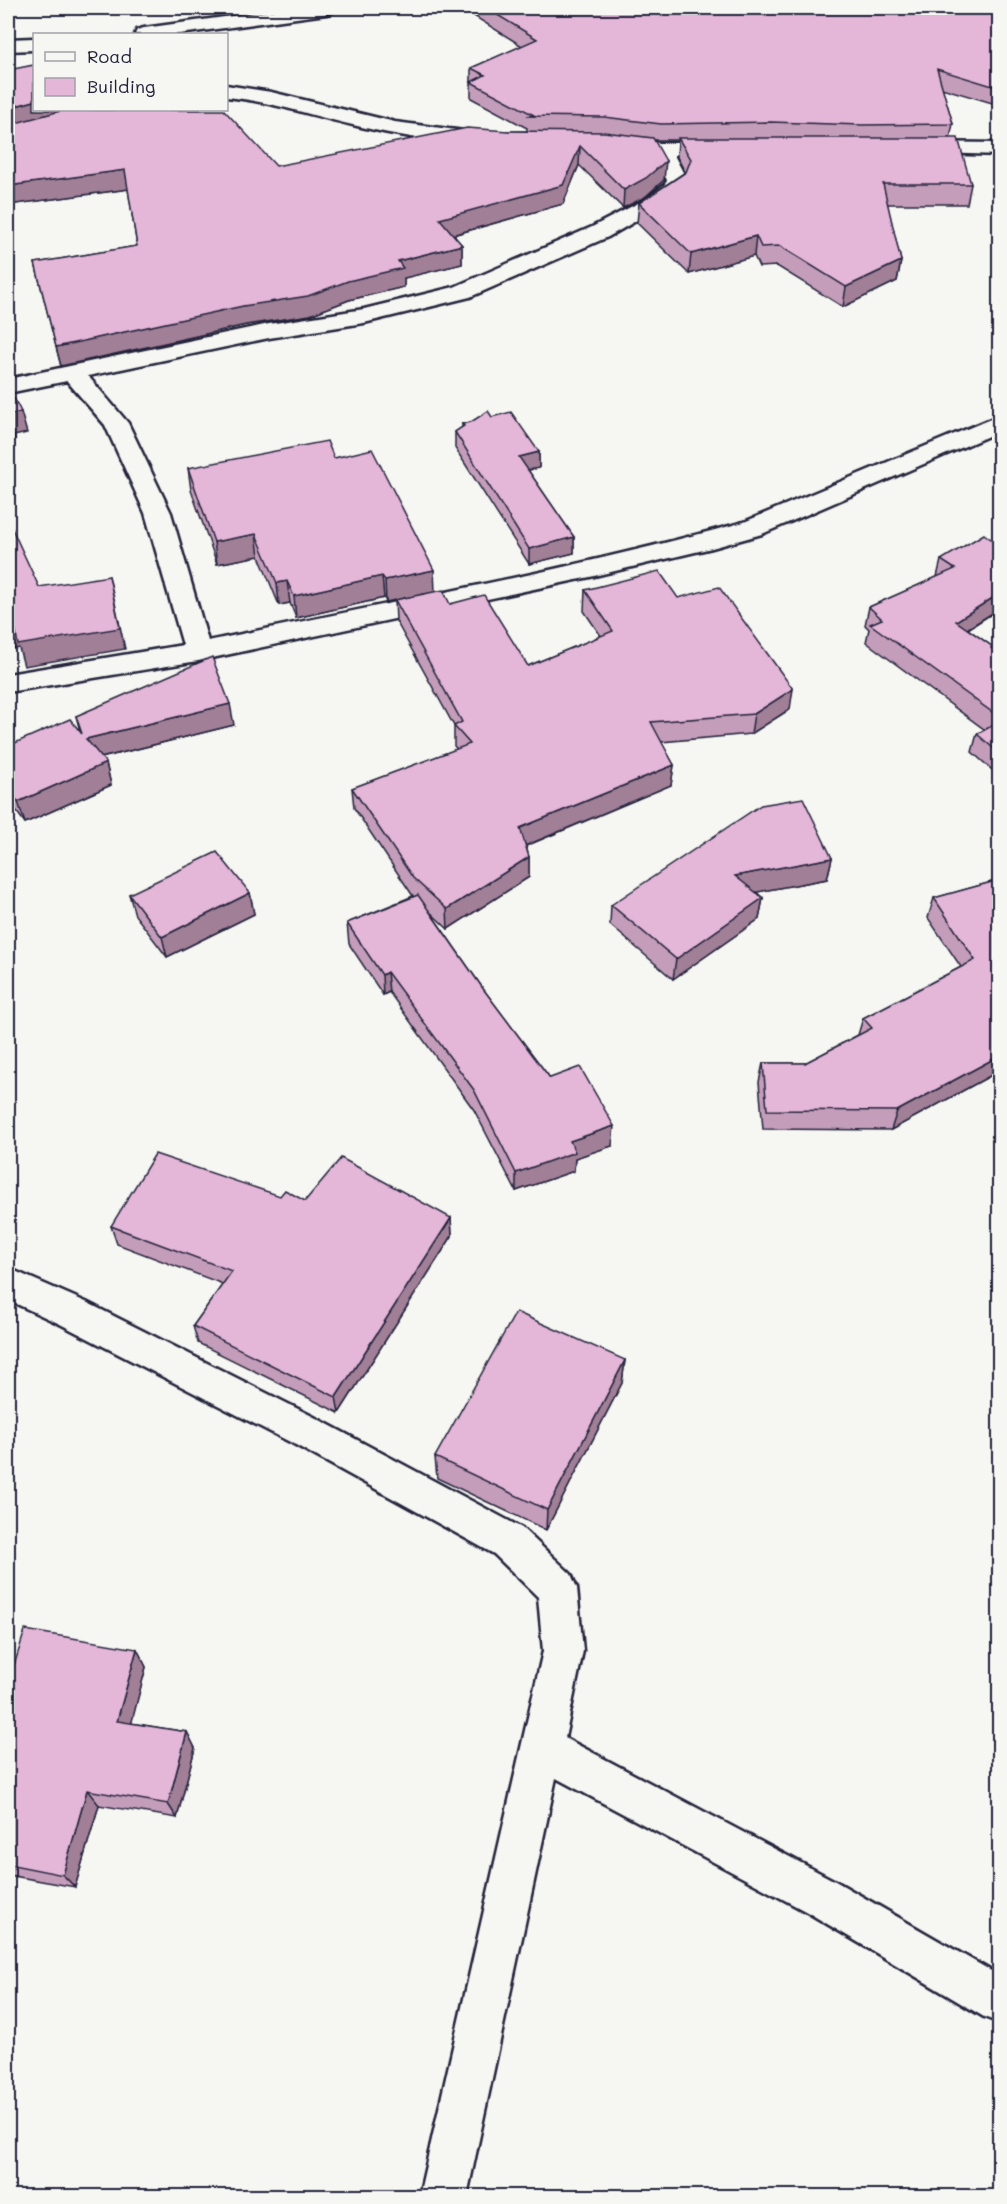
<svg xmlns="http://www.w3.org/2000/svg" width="1007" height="2204" viewBox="0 0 1007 2204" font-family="Mali,sans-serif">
<rect width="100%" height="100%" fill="#f6f6f2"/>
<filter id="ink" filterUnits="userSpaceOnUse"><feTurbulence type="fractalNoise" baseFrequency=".0167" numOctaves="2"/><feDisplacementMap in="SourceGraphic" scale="12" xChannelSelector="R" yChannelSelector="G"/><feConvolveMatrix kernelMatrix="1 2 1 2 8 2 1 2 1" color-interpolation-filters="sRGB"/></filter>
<g filter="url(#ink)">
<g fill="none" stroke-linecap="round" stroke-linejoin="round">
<defs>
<g id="street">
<polygon points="290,8 335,8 333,12 326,14 180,34 135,34 137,30 144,28"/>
<polygon points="34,38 34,50 8,51 8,39"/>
<path d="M226,85l45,7 124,30 85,11 7,2 3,4 -3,4 -7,2c-41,-3 -83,-9 -123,-19 -44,-10 -86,-25 -131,-29z"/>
<path d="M616,137l44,6h63l7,2 3,4 -3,4 -7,2h-49l13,25 -5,11 -22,16 -52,30 -138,60 -106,26 -95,15 -181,38 40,47 43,90 37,128c179,-38 360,-70 536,-119l256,-107v16l-238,103 -50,14 -122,29 -392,84 -190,31v-18l175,-29 -38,-132 -40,-88 -38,-44 -59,12v-14l261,-55 95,-15 90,-22 138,-60 54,-28 19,-15 2,-4 -14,-26 -44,-7 -3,-4 3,-4z"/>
<polygon points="915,142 1000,143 1000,155 908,152 905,148 908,144"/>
<polygon points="8,1268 86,1302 318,1419 522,1528 571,1574 577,1588 583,1651 565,1738 837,1882 1000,1976 1000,2023 984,2017 807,1912 556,1778 467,2196 419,2196 543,1651 538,1597 494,1554 292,1443 60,1324 8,1300"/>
</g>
</defs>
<!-- street casing -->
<use href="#street" stroke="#22223b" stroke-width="5"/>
<!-- street -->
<use href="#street" fill="#f6f6f2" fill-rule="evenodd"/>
</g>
<!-- wall -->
<g fill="#c49dba" stroke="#22223b" stroke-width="1.5">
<polygon points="461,8 999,8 999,105 942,88 953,124 950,138 971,184 967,204 887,204 901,261 897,281 843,307 777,266 759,267 754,256 689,274 637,223 639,203 685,172 677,157 678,140 654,140 664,180 645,197 623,208 579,165 563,204 453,235 462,245 462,264 404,278 404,287 349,300 310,315 246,325 61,366 35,263 137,246 128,189 8,205 8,70 34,110 276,166 508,131 527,131 527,128 471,98 471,68 522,46"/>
<polygon points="999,332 999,351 995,349"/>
<polygon points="492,417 539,452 539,468 528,470 574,537 574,553 529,564 455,448 455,432 462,427 462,424"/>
<polygon points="334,458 435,592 528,666 601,636 584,611 585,590 678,598 790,709 751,734 661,742 674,765 671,785 526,846 529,857 529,877 448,929 430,912 484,990 550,1078 612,1146 575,1158 574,1171 516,1191 474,1110 389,992 383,995 349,944 347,923 413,896 354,808 352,788 457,749 454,746 454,726 396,621 395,600 386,602 384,598 296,618 290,603 279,605 259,556 217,564 191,490 188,468"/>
<polygon points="999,545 999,609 968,629 993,647 992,649 999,655 999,776 972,752 977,734 985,730 866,642 869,629 865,625 869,607 937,577 941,560"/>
<polygon points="76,716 234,725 101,758 106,763 111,785 25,823 8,800 8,746 80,731"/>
<polygon points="832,858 827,879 756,892 763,898 759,919 673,979 610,925 611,905"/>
<polygon points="999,880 999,1071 891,1130 763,1129 759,1082 763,1063 805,1063 858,1035 863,1018 961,967 928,918 934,898"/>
<polygon points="250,893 254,914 167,957 135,915 129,894"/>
<polygon points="280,1196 305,1201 451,1218 452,1236 339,1413 198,1343 193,1326 223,1284 117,1244 111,1226"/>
<polygon points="625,1360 622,1383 546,1530 437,1478 435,1457"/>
<polygon points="137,1649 146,1667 131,1723 187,1732 195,1748 177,1818 99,1805 75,1887 8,1875 8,1685"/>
</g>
<!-- shaded-wall -->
<g fill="#a07f97" stroke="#22223b" stroke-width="1.5">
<polygon points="34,101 34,110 75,110 8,128 8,108"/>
<polygon points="580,146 579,165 563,204 441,238 440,219"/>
<polygon points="666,161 664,180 645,197 623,208 624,190"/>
<polygon points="125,170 129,189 8,205 8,186"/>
<polygon points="756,236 754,256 689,274 691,254"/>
<polygon points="462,245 462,264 404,278 404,287 349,300 310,315 246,325 61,366 56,347"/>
<polygon points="901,261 897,281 843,307 846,287"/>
<polygon points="21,412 27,433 14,436 15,439 8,441 8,415"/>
<polygon points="539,452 539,468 519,472 519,457"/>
<polygon points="256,534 259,556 217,564 214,542"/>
<polygon points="574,537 574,553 529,564 529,549"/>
<polygon points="434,570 435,592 386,602 385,580"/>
<polygon points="109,576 125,649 24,666 19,648 8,650 8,628"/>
<polygon points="382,576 384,598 296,618 294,596"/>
<polygon points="287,581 290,603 279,605 277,583"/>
<polygon points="999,594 999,609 951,639 956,621"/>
<polygon points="793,689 790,709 751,734 754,714"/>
<polygon points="230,704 234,725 92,760 86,739"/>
<polygon points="106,763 111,785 25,823 18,802"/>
<polygon points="674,765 671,785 520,848 520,828"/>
<polygon points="529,857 529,877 448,929 447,909"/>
<polygon points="832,858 827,879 731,897 735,876"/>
<polygon points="250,893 254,914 167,957 162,937"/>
<polygon points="763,898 759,919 673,979 676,959"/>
<polygon points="387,972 389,992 383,995 382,975"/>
<polygon points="999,1056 999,1071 891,1130 897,1111"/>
<polygon points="614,1126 612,1146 575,1158 574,1171 516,1191 516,1173 570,1141"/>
<polygon points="451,1218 452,1236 339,1413 336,1397"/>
<polygon points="625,1360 622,1383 546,1530 547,1510"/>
<polygon points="137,1649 146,1667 128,1737 117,1721"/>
<polygon points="187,1732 195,1748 177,1818 168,1804"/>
<polygon points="87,1790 99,1805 75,1887 63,1875"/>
</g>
<!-- building -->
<g fill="#e4b6d8" stroke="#22223b" stroke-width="1.5">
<polygon points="486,8 999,8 999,88 937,69 953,124 862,125 771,122 661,124 604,117 527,116 534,115 471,82 485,75 471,68 537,39"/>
<polygon points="34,65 34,101 8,108 8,70"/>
<polygon points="64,110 224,110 276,166 467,128 508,131 604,132 653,138 666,161 646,178 624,190 580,146 563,185 440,219 462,245 398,261 403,268 348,281 308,296 243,306 56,347 35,263 137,246 125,170 8,186 8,125"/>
<polygon points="678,138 958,138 971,184 883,184 901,261 846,287 780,246 761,247 756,236 691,254 639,203 686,172 691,159"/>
<polygon points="8,386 21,412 8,415 9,418 8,418"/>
<polygon points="488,411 492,417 511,412 539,452 519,457 574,537 529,549 455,432 464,426 462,424 471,422"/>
<polygon points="327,441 334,458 372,449 434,570 385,580 382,576 294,596 287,581 277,583 256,534 214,542 188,468"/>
<polygon points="8,520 39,587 109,576 120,628 18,645 15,627 8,628"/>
<polygon points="984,534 999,545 999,594 956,621 993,647 991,648 999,655 999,717 870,624 882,619 869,607 955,569 941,560"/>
<polygon points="659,571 678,598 719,587 793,689 754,714 651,722 674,765 520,828 529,857 447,909 413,878 352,788 470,744 454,726 462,722 395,600 443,590 450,604 484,595 528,666 613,631 585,590"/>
<polygon points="212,657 230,704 86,739 106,763 18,802 8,788 8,746 70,719 82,734 76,716"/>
<polygon points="999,722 999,753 977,734"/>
<polygon points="803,798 832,858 735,876 763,898 676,959 611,905 761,805"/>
<polygon points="217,852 250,893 162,937 129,894"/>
<polygon points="999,880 999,1056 897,1111 767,1110 763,1063 805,1063 872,1028 863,1018 975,960 934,898"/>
<polygon points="418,895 484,990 550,1078 580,1067 614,1126 570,1141 575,1152 516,1173 474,1090 387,972 382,975 347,923"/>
<polygon points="155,1154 280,1196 285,1190 305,1201 341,1158 451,1218 336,1397 193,1326 232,1271 111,1226"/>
<polygon points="516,1312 625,1360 547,1510 435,1457"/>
<polygon points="25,1630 137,1649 117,1721 187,1732 168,1804 87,1790 63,1875 8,1864 8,1685"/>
</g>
</g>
<!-- margin -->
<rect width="1007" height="2204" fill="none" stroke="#f6f6f2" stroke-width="30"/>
<rect x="15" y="15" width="977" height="2174" fill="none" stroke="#22223b" stroke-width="2" filter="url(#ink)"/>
<!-- legend -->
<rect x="33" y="33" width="195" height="78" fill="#f6f6f2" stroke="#a1a1a9" stroke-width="1.5"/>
<rect x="45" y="52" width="30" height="9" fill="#f6f6f2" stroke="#a1a1a9" stroke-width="1.5"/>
<text x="87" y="63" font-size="18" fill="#22223b">Road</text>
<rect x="45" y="78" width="30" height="18" fill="#e4b6d8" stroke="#a1a1a9" stroke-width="1.5"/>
<text x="87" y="93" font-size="18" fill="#22223b">Building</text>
</svg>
